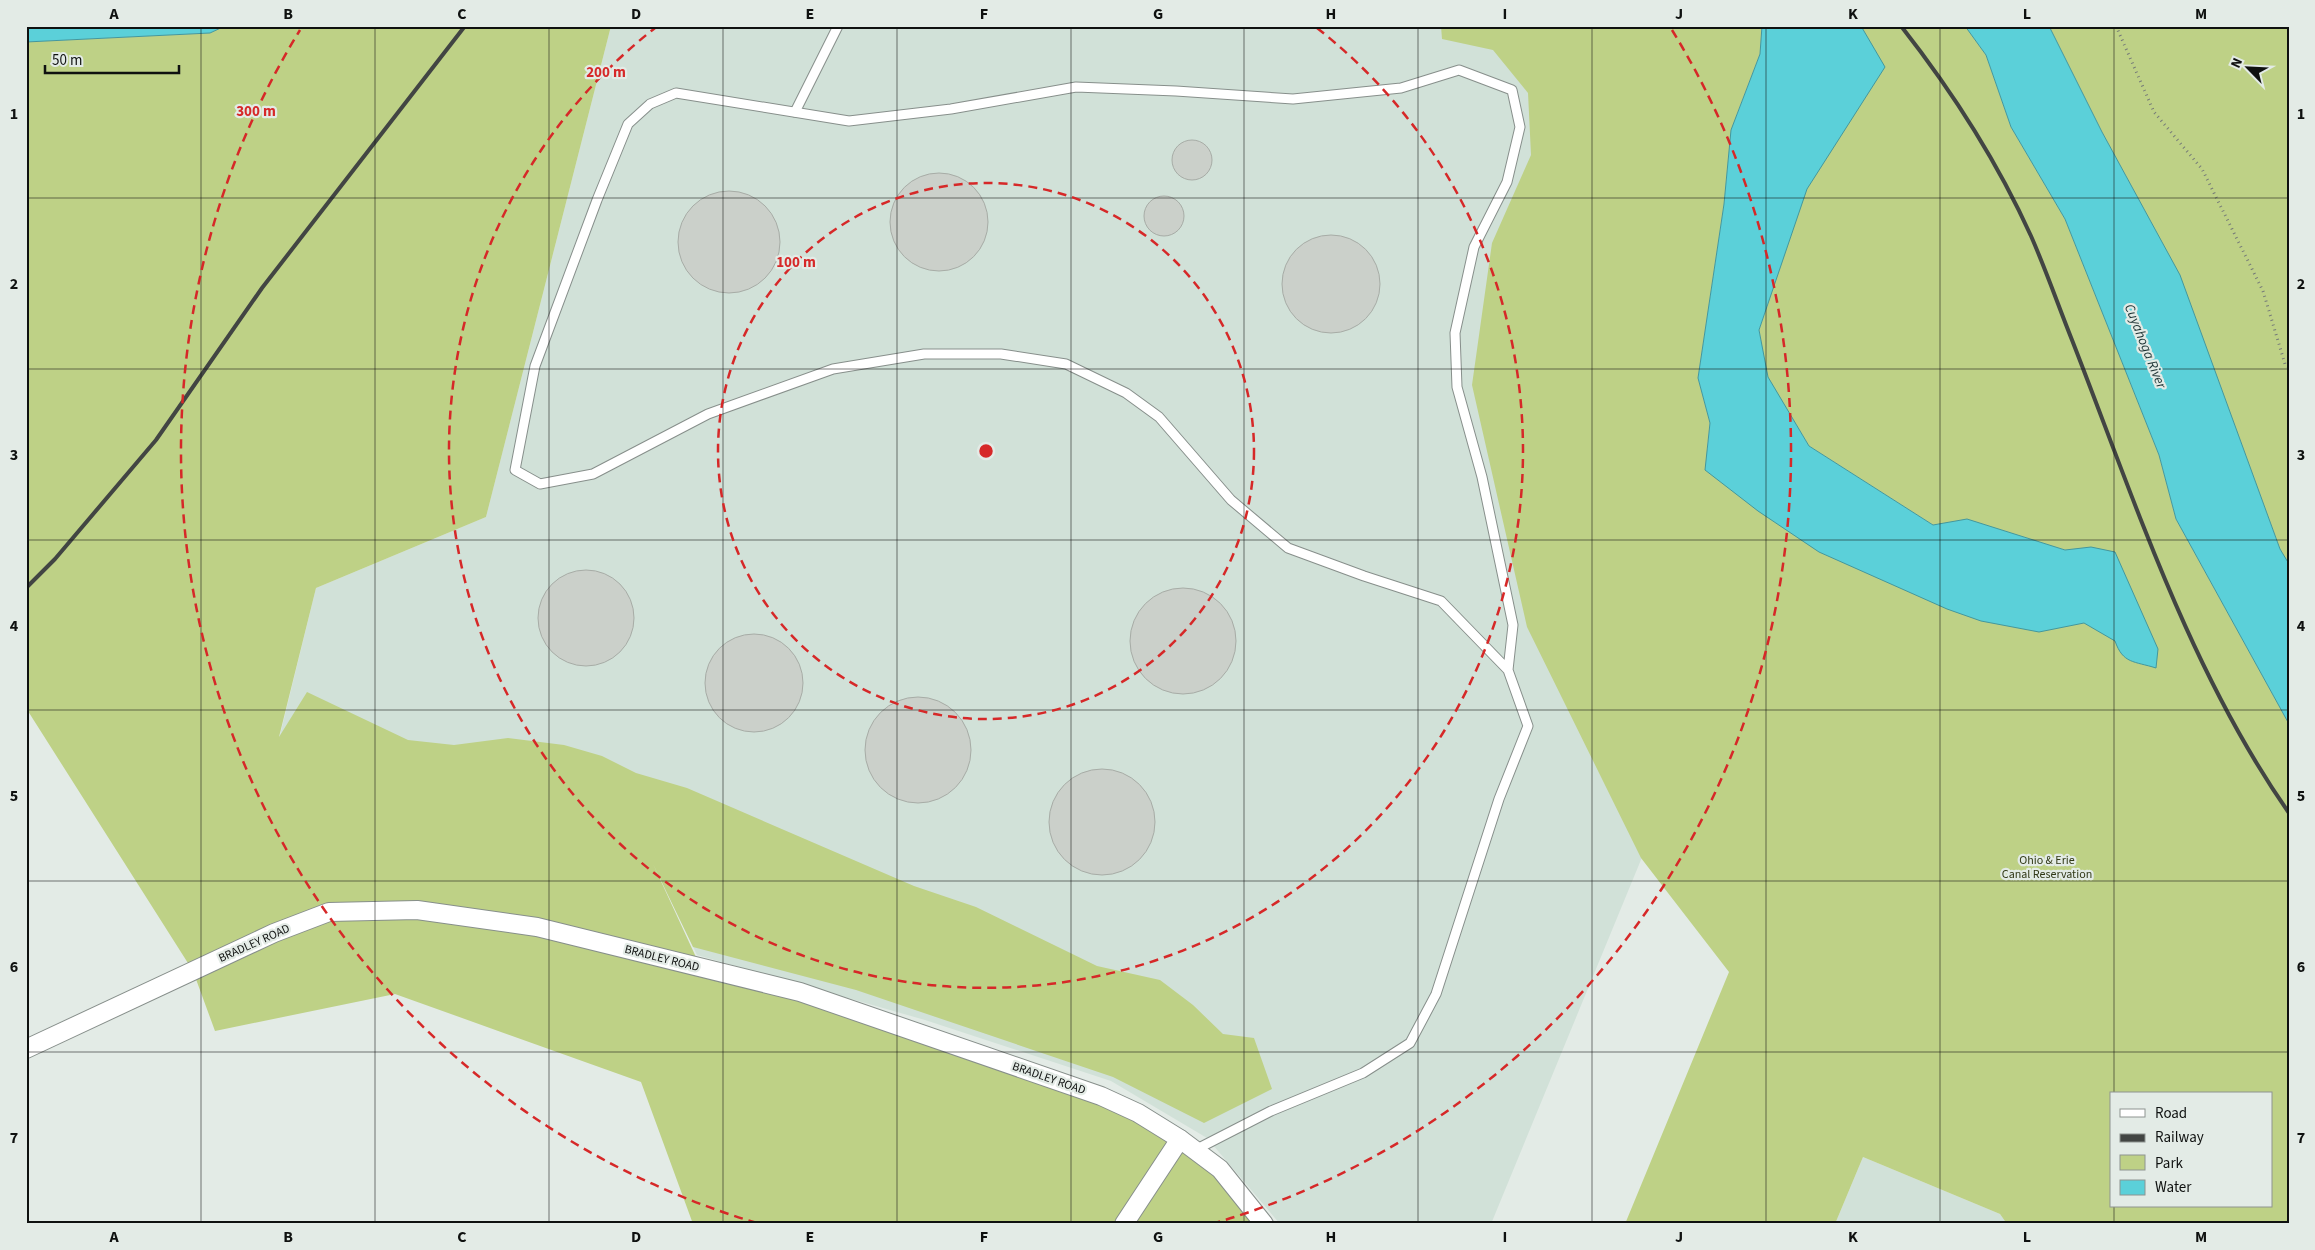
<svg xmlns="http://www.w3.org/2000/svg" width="2315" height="1250" viewBox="0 0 2315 1250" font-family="'Source Sans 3',sans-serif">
<rect width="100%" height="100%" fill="#e3ebe6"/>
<!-- built -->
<g fill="#d1e1d8">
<polygon points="611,26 1727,26 1680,765 1491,1224 1280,1224 1207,1138 1111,1081 925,1020 697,955 628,809 279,739 316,588 486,517"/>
<polygon points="1863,1157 2000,1214 2007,1224 1835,1224"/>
</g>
<!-- green -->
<g fill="#bed186" fill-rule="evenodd">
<polygon points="225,26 611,26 486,517 316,588 279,737 307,692 408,740 454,745 508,738 564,745 602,756 636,773 687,788 914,886 976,907 1097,966 1160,980 1193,1005 1223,1034 1254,1038 1272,1089 1204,1123 1113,1077 856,990 693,947 653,864 701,968 1101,1096 1180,1139 1264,1224 693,1224 641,1082 395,994 215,1031 193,971 26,708 26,42 210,33"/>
<path d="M1441,26h321l-2,28 -23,60 -7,28 -6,62 -26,174 12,45 -3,26 112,103 37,15 285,45 -9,-20 -67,-42 -99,-30 -33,5 -124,-79 -13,-22 -42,-51 7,-33 -2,-10 9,-26 18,-83 91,-166 -16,-29h104l21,29 25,72 54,92 94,236 17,64 113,205v500h-282l-7,-10 -137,-57 -28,67h-210l104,-252 -88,-114 -114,-231 -55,-242 20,-142 39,-88 -3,-62 -35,-43 -51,-11zM2111,1094h160v112h-160z"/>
<polygon points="2049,26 2289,26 2289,567 2280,549 2187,296 2172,261 2102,132"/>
</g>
<!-- water -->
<g fill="#5bd0d9" stroke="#44979d">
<polygon points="26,26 225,26 210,33 26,42"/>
<path d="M1762,26h99l24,41 -78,122 -48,141 9,47 41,69 124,79 34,-6 98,31 26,-3 24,5 43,97 -2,19c-22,-7 -33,-4 -41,-27l-31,-18 -45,9 -58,-11 -34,-12 -128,-57 -61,-41 -53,-41 5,-47 -12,-45 26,-174 7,-74 29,-76z"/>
<polygon points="1965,26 2049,26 2102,132 2180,275 2280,549 2289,564 2289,724 2176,519 2159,455 2065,219 2011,127 1986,55"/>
</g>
<!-- building -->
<g fill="#cbd0ca" stroke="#a7aca6">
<circle cx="1192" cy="160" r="20"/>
<circle cx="939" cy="222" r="49"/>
<circle cx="729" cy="242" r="51"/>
<circle cx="1164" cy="216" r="20"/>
<circle cx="1331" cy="284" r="49"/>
<circle cx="586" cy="618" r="48"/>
<circle cx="1183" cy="641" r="53"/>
<circle cx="754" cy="683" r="49"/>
<circle cx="918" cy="750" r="53"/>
<circle cx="1102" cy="822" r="53"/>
</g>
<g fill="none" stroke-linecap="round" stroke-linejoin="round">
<defs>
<g id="service">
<polyline points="795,112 838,26"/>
<polyline points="1195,1150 1271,1111 1363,1073 1410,1043 1436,994 1499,799 1528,726 1508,670 1441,601 1364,576 1288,548 1231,500 1159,417 1126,393 1066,364 1001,354 924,354 833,369 708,414 593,474 540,484 515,470 535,366 597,200 628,124 650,104 676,93 849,121 951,109 1076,87 1176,91 1293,99 1401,88 1459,70 1512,90 1520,127 1507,182 1474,247 1455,333 1457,387 1482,477 1513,625 1508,670"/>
</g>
<g id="minor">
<polyline points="26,1049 274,933 329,912 417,910 537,927 800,992 1101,1096 1138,1113 1180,1139 1220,1169 1264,1224"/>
<polyline points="1124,1224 1180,1139"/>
</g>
</defs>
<!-- service casing -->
<use href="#service" stroke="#878f8b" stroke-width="11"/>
<!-- minor casing -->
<use href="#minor" stroke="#878f8b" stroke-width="20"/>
<!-- path -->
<polyline stroke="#767b78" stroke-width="3" stroke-dasharray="1 4" stroke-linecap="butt" points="2116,26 2154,112 2202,169 2263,291 2285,364 2289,368"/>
<!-- service -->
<use href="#service" stroke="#fff" stroke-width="9"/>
<!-- minor -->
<use href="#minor" stroke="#fff" stroke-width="18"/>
<!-- rail -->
<g stroke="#424543" stroke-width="4">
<path d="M1901,26c51,65 96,135 130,210 15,34 27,69 41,104 63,161 117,330 217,473"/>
<polyline points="26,588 55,559 156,440 262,288 465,26"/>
</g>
</g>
<!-- grid -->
<path fill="none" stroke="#0f1110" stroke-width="1" stroke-opacity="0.55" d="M201,26v1198M375,26v1198M549,26v1198M723,26v1198M897,26v1198M1071,26v1198M1244,26v1198M1418,26v1198M1592,26v1198M1766,26v1198M1940,26v1198M2114,26v1068M26,198h2263M26,369h2263M26,540h2263M26,710h2263M26,881h2263M26,1052h2263M2114,1206v18"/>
<!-- distance rings -->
<g fill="none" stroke="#d62828" stroke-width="2.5" stroke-dasharray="9 6">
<circle cx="986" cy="451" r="268"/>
<path d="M1317 28A537 537 0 1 1 655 28"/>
<path d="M757 1223A805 805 0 0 1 300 30M1672 30A805 805 0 0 1 1215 1223"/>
</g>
<g text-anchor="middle" stroke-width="4.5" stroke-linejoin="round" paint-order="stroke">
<!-- park labels -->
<g font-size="12" fill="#313917" stroke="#e3ebe6">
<text x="2047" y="864">Ohio &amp; Erie<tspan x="2047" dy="14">Canal Reservation</tspan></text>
</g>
<!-- street labels -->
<g font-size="12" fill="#0f1110" stroke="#e3ebe6">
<text transform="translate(254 943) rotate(-24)" y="4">BRADLEY ROAD</text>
<text transform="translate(662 958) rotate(14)" y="4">BRADLEY ROAD</text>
<text transform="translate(1049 1078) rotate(19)" y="4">BRADLEY ROAD</text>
</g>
<!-- water labels -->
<g font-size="14" font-style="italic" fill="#1c3233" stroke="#e3ebe6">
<text transform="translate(2146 346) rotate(68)" y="5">Cuyahoga River</text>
</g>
</g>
<circle cx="986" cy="451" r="8" fill="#d62828" stroke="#e3ebe6" stroke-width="2.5"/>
<g font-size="15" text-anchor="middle" font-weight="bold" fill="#d62828" stroke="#e3ebe6" stroke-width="4.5" stroke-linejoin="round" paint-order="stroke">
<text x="606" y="77">200 m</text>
<text x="256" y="116">300 m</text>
<text x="796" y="267">100 m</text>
</g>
<!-- border -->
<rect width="2315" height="1250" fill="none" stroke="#e3ebe6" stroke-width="55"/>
<!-- legend -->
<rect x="2110" y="1092" width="162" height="115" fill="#e3ebe6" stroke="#8e9490"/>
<rect x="2120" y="1109" width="25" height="8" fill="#ffffff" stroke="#8e9490"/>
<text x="2155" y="1118" font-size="15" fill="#0f1110">Road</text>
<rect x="2120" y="1134" width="25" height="8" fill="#424543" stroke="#8e9490"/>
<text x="2155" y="1142" font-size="15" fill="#0f1110">Railway</text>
<rect x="2120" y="1155" width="25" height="15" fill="#bed186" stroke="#8e9490"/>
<text x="2155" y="1168" font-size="15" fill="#0f1110">Park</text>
<rect x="2120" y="1180" width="25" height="15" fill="#5bd0d9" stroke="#8e9490"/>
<text x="2155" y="1192" font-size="15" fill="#0f1110">Water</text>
<!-- north arrow -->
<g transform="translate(2248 68) rotate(294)" stroke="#e3ebe6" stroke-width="4" paint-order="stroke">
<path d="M0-4L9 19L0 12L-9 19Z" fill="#0f1110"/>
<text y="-8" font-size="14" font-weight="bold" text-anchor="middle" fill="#0f1110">N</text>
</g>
<!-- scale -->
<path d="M45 65v8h134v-8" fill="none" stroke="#0f1110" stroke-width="2.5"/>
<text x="52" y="65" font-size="15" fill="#0f1110" stroke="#e3ebe6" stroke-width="4" paint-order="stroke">50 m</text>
<rect x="28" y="28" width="2260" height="1194" fill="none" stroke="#0f1110" stroke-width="2"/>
<g font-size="16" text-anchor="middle" font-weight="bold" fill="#0f1110">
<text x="114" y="19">A</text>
<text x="288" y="19">B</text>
<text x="462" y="19">C</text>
<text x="636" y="19">D</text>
<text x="810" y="19">E</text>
<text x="984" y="19">F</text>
<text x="1158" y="19">G</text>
<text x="1331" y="19">H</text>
<text x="1505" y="19">I</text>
<text x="1679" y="19">J</text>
<text x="1853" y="19">K</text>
<text x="2027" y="19">L</text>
<text x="2201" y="19">M</text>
<text x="14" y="119">1</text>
<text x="2301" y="119">1</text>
<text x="14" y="289">2</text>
<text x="2301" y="289">2</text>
<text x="14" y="460">3</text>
<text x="2301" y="460">3</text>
<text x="14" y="631">4</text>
<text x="2301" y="631">4</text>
<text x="14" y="801">5</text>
<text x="2301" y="801">5</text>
<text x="14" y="972">6</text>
<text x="2301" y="972">6</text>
<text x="14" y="1143">7</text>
<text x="2301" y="1143">7</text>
<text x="114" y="1242">A</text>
<text x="288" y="1242">B</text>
<text x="462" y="1242">C</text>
<text x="636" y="1242">D</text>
<text x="810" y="1242">E</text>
<text x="984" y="1242">F</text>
<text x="1158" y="1242">G</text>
<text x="1331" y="1242">H</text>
<text x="1505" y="1242">I</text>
<text x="1679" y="1242">J</text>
<text x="1853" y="1242">K</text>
<text x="2027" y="1242">L</text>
<text x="2201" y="1242">M</text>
</g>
</svg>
